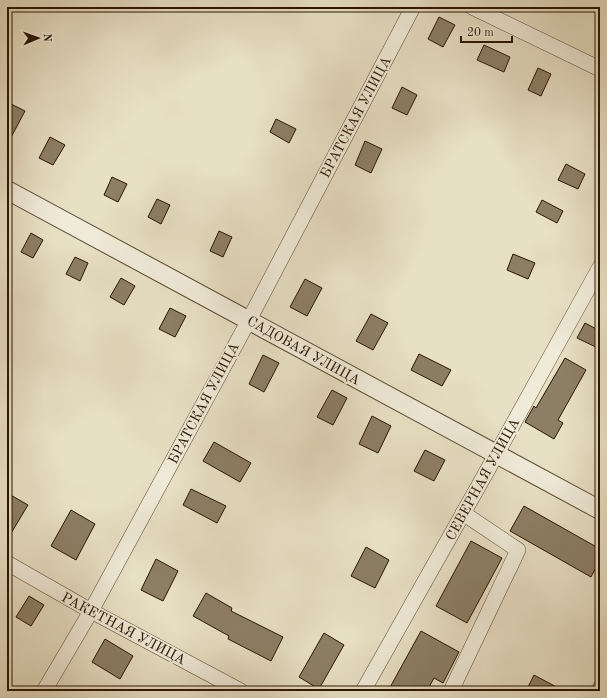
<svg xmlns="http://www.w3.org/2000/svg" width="607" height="698" viewBox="0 0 607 698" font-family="'Old Standard TT',serif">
<defs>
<pattern id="forest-firs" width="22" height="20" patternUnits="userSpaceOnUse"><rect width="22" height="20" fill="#c8bda4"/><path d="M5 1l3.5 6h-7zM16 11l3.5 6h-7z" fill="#aca28b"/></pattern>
</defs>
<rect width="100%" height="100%" fill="#e8e0c5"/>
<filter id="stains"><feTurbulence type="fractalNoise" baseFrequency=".005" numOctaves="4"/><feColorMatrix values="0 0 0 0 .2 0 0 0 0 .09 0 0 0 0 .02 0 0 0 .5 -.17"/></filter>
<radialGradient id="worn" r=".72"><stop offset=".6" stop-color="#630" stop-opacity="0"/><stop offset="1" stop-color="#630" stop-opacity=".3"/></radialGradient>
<!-- forest -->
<polygon fill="url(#forest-firs)" stroke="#786952" points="600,674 600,691 585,691 592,687"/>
<!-- building -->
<g fill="#8c7f66" stroke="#291500">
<polygon points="439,17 455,25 443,47 428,39"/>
<polygon points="484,45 510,57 504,72 477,60"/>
<polygon points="538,68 551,74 541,96 528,90"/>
<polygon points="402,87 417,95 407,115 392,108"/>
<polygon points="7,102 25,111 7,145"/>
<polygon points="276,119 296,129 289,143 270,132"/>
<polygon points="50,137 65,145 53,165 39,158"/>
<polygon points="365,141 382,149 371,173 355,165"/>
<polygon points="566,164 585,174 578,189 558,180"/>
<polygon points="112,177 127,184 118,202 104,195"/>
<polygon points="157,199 170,205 161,224 148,217"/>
<polygon points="542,200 563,211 557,223 536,212"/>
<polygon points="219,231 232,237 223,257 210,251"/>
<polygon points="31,233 43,240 33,258 21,252"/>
<polygon points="513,254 535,263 528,279 507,270"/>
<polygon points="75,257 88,263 80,281 66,274"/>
<polygon points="121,278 135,286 124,305 110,297"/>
<polygon points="305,279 322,288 307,316 290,307"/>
<polygon points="170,308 186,316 175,337 159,329"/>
<polygon points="371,314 388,323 373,350 356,341"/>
<polygon points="585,323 600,331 600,349 577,338"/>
<polygon points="419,354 451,370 442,386 411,370"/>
<polygon points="263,355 279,363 264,392 249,384"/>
<polygon points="565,358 586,370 558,420 563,423 554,439 525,422 534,406 536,408"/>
<polygon points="332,390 347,398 333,425 317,417"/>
<polygon points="372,416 391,426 378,453 359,444"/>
<polygon points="214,442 251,463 240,482 203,461"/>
<polygon points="425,450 445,460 434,481 414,471"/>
<polygon points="191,489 226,506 217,523 183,505"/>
<polygon points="7,493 28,505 7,540"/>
<polygon points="524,506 600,549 600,560 591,577 510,531"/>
<polygon points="71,510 95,524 76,560 51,546"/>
<polygon points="471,541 502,558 467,623 436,606"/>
<polygon points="366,547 389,560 375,588 351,576"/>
<polygon points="156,559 178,571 163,601 141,590"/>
<polygon points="206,593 232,608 231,611 283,637 271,661 228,639 229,636 193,616"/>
<polygon points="29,596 44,605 31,626 16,617"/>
<polygon points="421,631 459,652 443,683 434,678 427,691 388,691"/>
<polygon points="324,633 344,645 319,689 299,677"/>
<polygon points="105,639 133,656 120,679 92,662"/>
<polygon points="534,675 564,691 526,691"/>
</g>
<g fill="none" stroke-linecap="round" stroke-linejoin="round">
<defs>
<g id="minor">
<polyline points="472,7 600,69"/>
<polyline points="7,563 91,611 241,691"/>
<polyline points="44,691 91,611 249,320 413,7"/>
<polyline points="363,691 496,455 600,267"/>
<polyline points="451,691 518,550 463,513"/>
</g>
<polyline id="tertiary" points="7,190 600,510"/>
</defs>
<!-- minor casing -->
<use href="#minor" stroke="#594831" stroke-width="16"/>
<!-- tertiary casing -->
<use href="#tertiary" stroke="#594831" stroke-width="20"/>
<!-- minor -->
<use href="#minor" stroke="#f0ebd9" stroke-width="15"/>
<!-- tertiary -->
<use href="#tertiary" stroke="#f0ebd9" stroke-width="18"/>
</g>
<g text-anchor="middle" stroke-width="3.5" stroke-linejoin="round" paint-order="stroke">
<!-- street labels -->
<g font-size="14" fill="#291500" stroke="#f0ebd9">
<text transform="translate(355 117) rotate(-62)" y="5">БРАТСКАЯ УЛИЦА</text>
<text transform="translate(304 350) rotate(29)" y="5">САДОВАЯ УЛИЦА</text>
<text transform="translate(203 403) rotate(-62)" y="5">БРАТСКАЯ УЛИЦА</text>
<text transform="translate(482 479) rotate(-61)" y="5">СЕВЕРНАЯ УЛИЦА</text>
<text transform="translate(124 628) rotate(28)" y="5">РАКЕТНАЯ УЛИЦА</text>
</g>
</g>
<!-- margin -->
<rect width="607" height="698" fill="none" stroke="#e8e0c5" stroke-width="24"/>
<rect x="8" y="8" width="591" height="682" fill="none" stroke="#291500" stroke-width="2"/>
<rect x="12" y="12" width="583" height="674" fill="none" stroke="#291500"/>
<!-- north arrow -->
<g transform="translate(38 38) rotate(88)" stroke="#f0ebd9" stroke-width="3" paint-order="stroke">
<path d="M0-3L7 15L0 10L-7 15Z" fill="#291500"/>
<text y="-6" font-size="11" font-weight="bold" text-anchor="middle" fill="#291500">N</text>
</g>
<!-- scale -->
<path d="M461 36v6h51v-6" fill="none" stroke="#291500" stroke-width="2"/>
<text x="467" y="36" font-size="12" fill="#291500" stroke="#f0ebd9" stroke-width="3" paint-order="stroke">20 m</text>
<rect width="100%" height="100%" filter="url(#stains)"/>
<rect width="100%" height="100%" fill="url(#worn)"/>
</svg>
